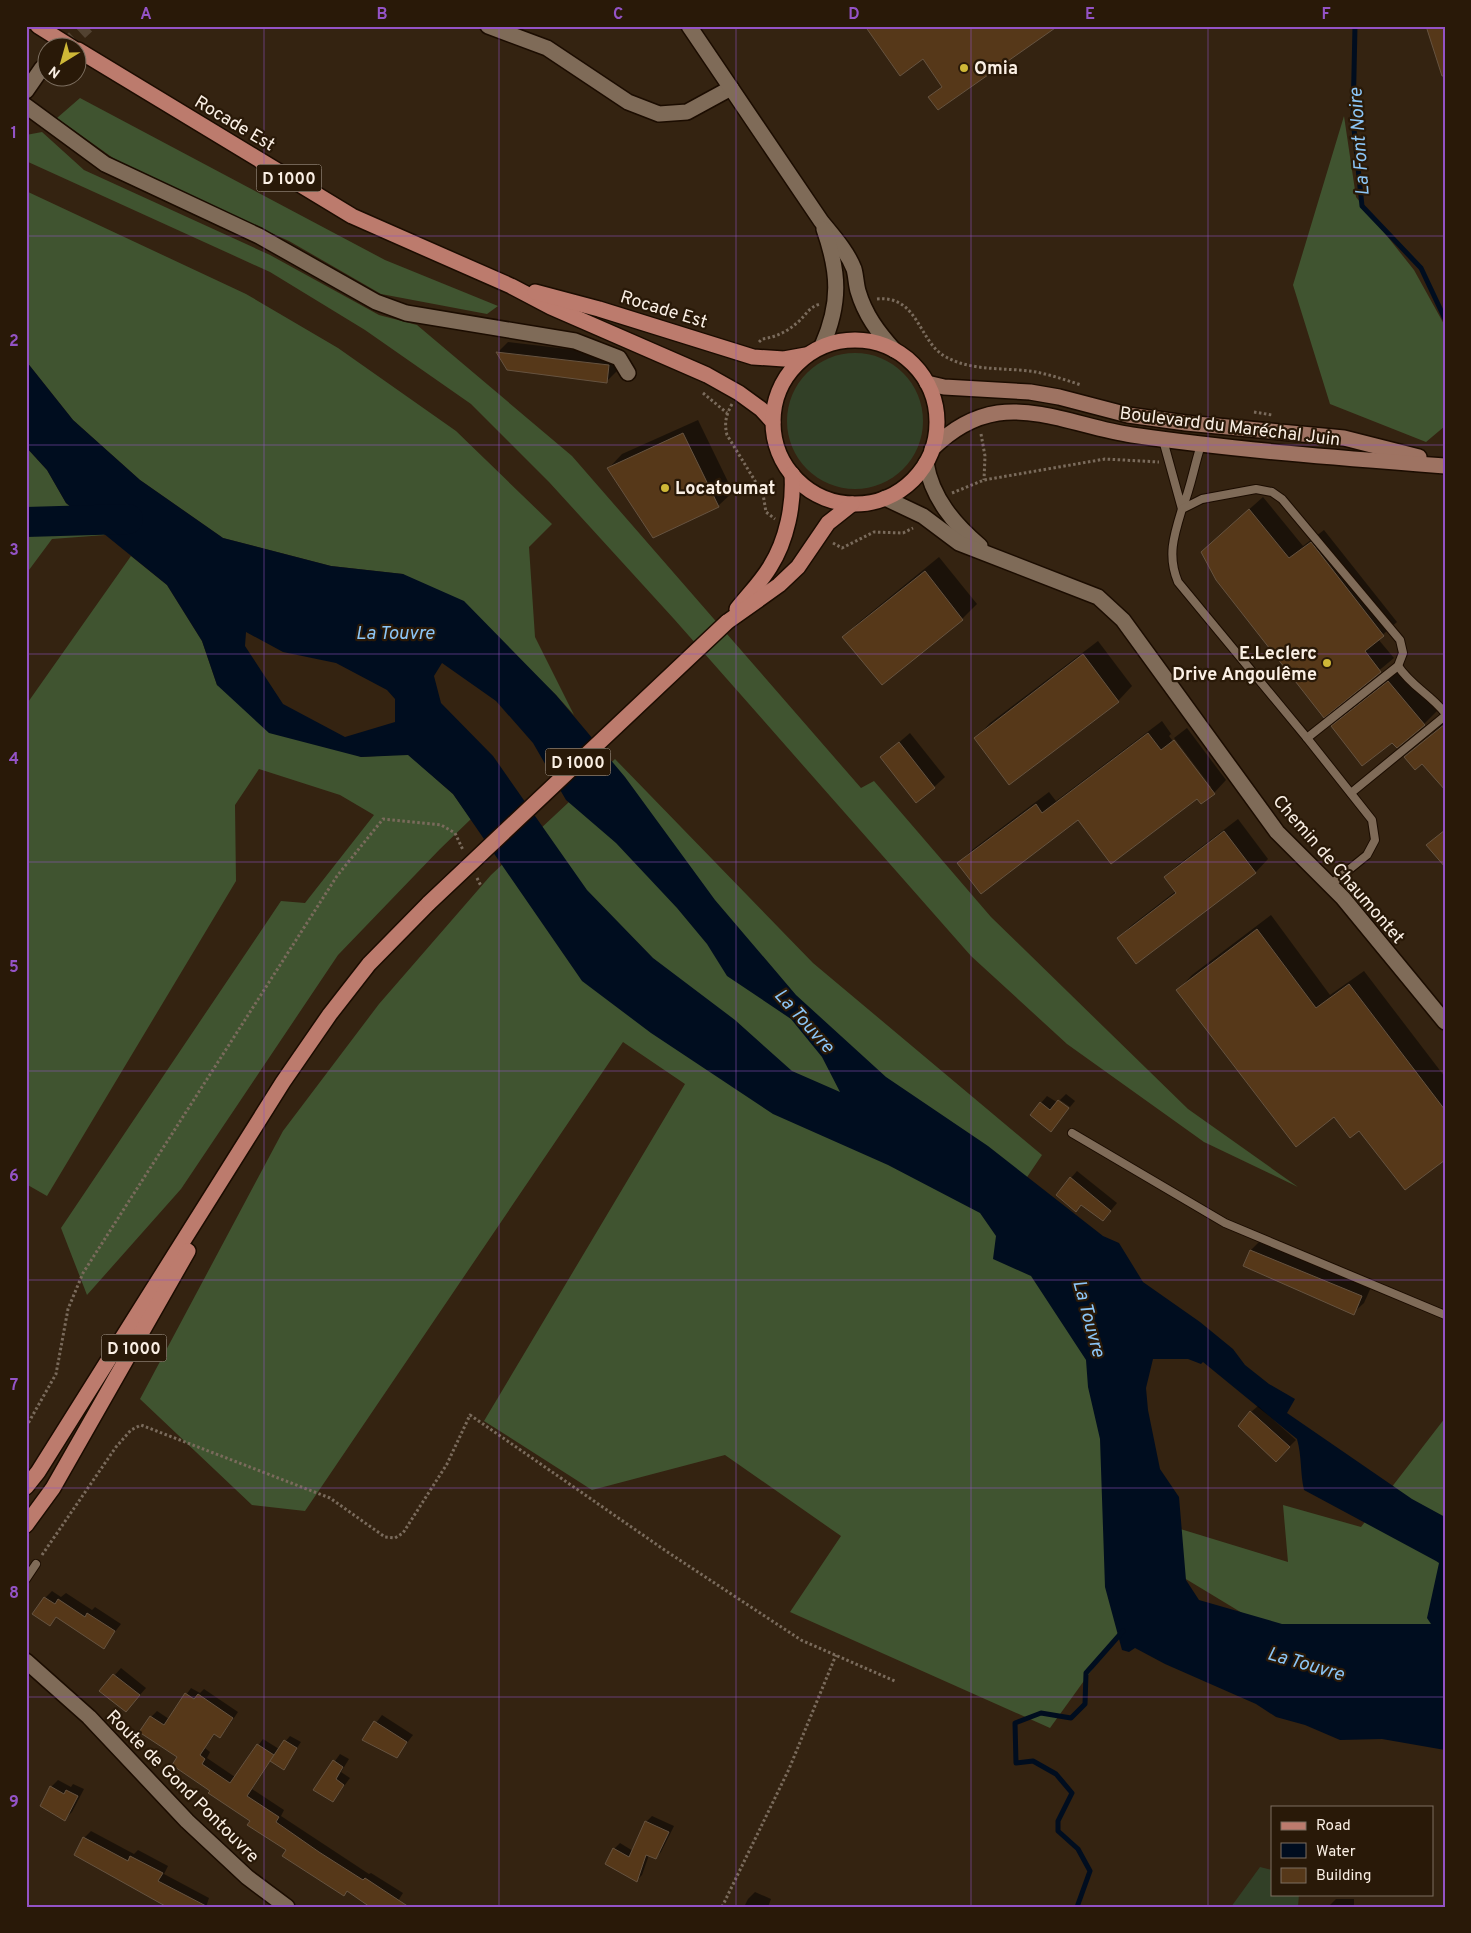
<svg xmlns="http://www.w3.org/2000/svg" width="1471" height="1933" viewBox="0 0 1471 1933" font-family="Overpass,sans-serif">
<rect width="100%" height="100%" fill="#342311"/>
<!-- green -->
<g fill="#324027">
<circle cx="855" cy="421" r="68"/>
<polygon points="1260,1867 1272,1870 1272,1894 1299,1894 1298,1907 1231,1907"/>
</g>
<!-- forest -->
<g fill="#405430">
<polygon points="80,98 385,260 498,306 487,314 381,294 289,241 127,168 57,118"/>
<polygon points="1344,116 1356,197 1414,270 1445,326 1445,426 1426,442 1330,404 1293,285"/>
<polygon points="42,132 84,170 270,255 379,315 417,325 572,456 861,788 874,781 991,917 1188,1109 1298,1187 1204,1142 1067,1044 971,956 674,619 549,482 471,404 365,330 270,272 26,161 26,135"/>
<polygon points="26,191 246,294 338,348 456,431 552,524 529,547 535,637 574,715 556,695 535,675 403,574 331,566 223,538 140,480 73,420 26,361"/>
<polygon points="26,447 47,470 66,503 105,535 52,539 26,574"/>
<polygon points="131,556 167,585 202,641 217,685 361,757 408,754 453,794 471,819 440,849 338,955 181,1189 87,1295 61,1228 281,901 305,903 374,815 340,795 259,769 235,805 236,881 47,1196 26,1184 26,705"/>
<polygon points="615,759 813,963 1042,1155 1019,1189 1151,1520 1288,1562 1283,1505 1361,1527 1445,1418 1445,1628 1262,1625 1166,1567 1050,1728 790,1612 841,1536 725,1455 592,1490 484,1421 685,1084 623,1042 305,1511 252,1505 140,1399 283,1131 379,1004 491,875"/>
</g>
<!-- water -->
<path fill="#000d1f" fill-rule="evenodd" d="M26,361l47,59 67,60 83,58 108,28 72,8 61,27 92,94 69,82 90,123 81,95 90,82 102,69 115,90 16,7 24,39 57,40 33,27 12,16 24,19 26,15 -8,14 125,86 33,18v233l-63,-11 -42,1 -35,-15 -29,-8 -20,-13 -91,-40 -30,-16 -6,4 -7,-2 -17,-63 -5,-148 -12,-52 -2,-27 -55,-84 -38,-17 3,-23 -16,-23 -92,-48 -115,-51 -122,-81 -69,-52 -129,-187 -45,-39 -47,2 -92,-24 -52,-48 -15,-44 -35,-56 -101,-82 -19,-33 -21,-23zM246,632l37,20 53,11 51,27 8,9v23l-50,15 -62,-33 -38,-58zM442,663l54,38 37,42 33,57 50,43 61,65 30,36 20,32 64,43 31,38 18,35 -48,-21 -57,-51 -82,-62 -66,-68 -94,-134 -52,-53 -7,-27zM1153,1359h35l13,5 2,-2 94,77c5,18 3,33 7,51l132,71 3,2 -12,55 4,6h-149l-83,-24 -13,-20 -7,-83 -19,-28 -12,-59 -2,-22z"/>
<!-- shadow -->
<g fill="#0007" fill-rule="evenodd">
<polygon points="508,342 619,355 617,371 607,381 508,369 498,352"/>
<polygon points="698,420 733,492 718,506 608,469 622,454"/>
<polygon points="1263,497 1303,546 1324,530 1397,622 1378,639 1394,658 1324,716 1216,539"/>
<polygon points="939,557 977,604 962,619 882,683 844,637 858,623"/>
<polygon points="1098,641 1132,686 1118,701 1010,783 976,738 990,723"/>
<polygon points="1403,667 1438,710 1424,724 1332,727 1347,712"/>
<path d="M1162,721l12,17 13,-10 39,52 -12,13 -135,26 -120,44 13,-13 77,-58 7,9zM1171,734l40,53 -2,1 -40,-52z"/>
<polygon points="1445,722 1445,783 1422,762 1406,757"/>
<polygon points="910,733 945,777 934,787 882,757"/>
<polygon points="1238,819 1268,859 1255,873 1118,938 1132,925 1176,891 1165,877 1179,864"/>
<polygon points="1271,915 1330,995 1364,971 1445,1077 1445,1159 1359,1129 1334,1116 1178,990 1192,975"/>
<polygon points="1066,1094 1075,1101 1070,1107 1060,1100"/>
<polygon points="1047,1096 1068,1109 1051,1130 1041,1103"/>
<polygon points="1077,1171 1117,1203 1103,1220 1071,1178"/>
<polygon points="1261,1240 1372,1285 1364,1303 1353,1313 1251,1250"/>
<polygon points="1258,1406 1296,1440 1283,1453 1251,1412"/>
<polygon points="52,1591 61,1597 66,1593 92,1610 95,1607 121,1624 103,1647 57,1616 50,1624 45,1598"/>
<polygon points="121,1668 146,1688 126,1711 101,1691"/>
<polygon points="191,1688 200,1693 204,1689 238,1712 225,1731 219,1736 215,1734 205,1748 210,1752 207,1758 235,1777 263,1739 279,1749 290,1736 301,1742 283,1768 271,1760 252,1789 284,1810 281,1816 369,1874 371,1873 403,1893 394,1907 348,1890 344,1894 211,1791 179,1757 151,1717 157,1711 169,1719"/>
<polygon points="382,1715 413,1735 396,1757 364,1739"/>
<polygon points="340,1754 349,1759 341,1772 350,1778 333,1801 315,1789"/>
<polygon points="58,1780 71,1787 73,1784 84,1789 72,1812 65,1819 51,1787"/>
<polygon points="652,1816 674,1826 661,1852 656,1858 649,1855 642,1875 636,1881 614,1849 620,1843 633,1851 646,1822"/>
<polygon points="91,1831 134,1854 138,1850 168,1866 164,1874 209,1898 206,1907 165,1907 165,1904 76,1854 84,1838"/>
<polygon points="755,1892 771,1899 768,1907 744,1907 748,1899"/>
<polygon points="1336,1899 1354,1899 1354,1907 1328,1907"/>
</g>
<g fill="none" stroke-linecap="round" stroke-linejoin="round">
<!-- stream -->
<g stroke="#000d1f" stroke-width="5">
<polyline points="1355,26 1353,119 1362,206 1421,268 1445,319"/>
<polyline points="1077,1907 1090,1871 1078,1849 1058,1831 1058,1821 1072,1793 1056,1774 1033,1761 1016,1763 1015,1723 1041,1713 1071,1718 1085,1704 1086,1673 1123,1631"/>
</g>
<!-- river -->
<polyline stroke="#000d1f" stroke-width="30" points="26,522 128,519"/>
</g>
<!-- building -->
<g fill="#563819" stroke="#665340">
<polygon points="865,26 1058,26 938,110 928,97 942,87 923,59 900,76"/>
<polygon points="1426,26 1445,26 1445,76 1442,76"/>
<polygon points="496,352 609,365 607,383 507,370"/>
<polygon points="683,433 719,507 653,538 607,468"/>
<polygon points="1249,509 1289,558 1311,542 1384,636 1365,651 1381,672 1324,718 1216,580 1201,552"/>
<polygon points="925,571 963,620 882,685 842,637"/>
<polygon points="1083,654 1119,702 1009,785 974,738"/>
<polygon points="1388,681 1425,725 1397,748 1392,743 1362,766 1331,726"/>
<polygon points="1445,724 1445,790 1422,764 1415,770 1404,757"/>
<polygon points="1148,733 1161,750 1174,740 1215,794 1201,804 1197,799 1111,864 1078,820 981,894 957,863 1036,804 1042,813"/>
<polygon points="899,742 935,788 916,803 880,757"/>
<polygon points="1445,830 1445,867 1426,845"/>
<polygon points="1224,831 1256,873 1136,964 1117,938 1176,893 1164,877"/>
<polygon points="1257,929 1316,1008 1349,984 1445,1110 1445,1160 1405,1190 1359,1131 1350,1138 1334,1117 1296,1147 1176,990"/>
<polygon points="1058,1100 1069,1108 1051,1132 1030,1115 1040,1102 1050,1110"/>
<polygon points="1070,1177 1111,1211 1103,1221 1081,1205 1076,1212 1056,1195"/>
<polygon points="1250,1250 1362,1296 1354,1315 1243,1266"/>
<polygon points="1250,1411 1290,1447 1276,1462 1238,1426"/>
<polygon points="44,1597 55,1604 58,1599 85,1617 87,1613 115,1631 104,1649 56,1617 50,1626 32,1614"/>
<polygon points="113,1674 140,1695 126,1712 99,1691"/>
<polygon points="185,1693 194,1699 198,1694 233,1718 220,1738 214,1734 200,1755 205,1759 202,1764 230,1783 257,1744 274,1755 247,1796 279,1817 276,1822 319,1852 363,1880 365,1878 409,1907 370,1907 347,1891 344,1896 282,1856 286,1850 247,1825 250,1821 208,1793 210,1791 172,1765 177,1757 139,1732 150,1716 164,1725"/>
<polygon points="374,1721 407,1742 397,1758 362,1740"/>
<polygon points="284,1740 297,1748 284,1770 270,1761"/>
<polygon points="333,1760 343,1767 336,1779 344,1785 333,1802 313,1790"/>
<polygon points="50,1786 64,1794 66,1790 78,1796 65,1821 40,1806"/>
<polygon points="645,1821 669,1832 656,1859 646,1855 637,1882 605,1864 613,1848 629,1857"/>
<polygon points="83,1837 128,1861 130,1856 163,1873 158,1881 208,1907 167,1907 117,1879 74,1855"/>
</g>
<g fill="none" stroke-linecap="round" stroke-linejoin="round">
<!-- minor-tunnel -->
<polyline stroke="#524231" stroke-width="15" stroke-dasharray="15 8" stroke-linecap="butt" points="63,48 87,26"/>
<defs>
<g id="service">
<path d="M1163,440l19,69c9,-22 12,-43 19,-64"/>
<path d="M1256,489l16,3 10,7 118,141 3,13 -5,13 -91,72 -129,-156c-11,-26 -4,-47 4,-73l20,-10z"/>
<path d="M1398,666c14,21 31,27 47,47"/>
<polyline points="1307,738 1372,820 1375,840 1367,855 1330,885"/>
<polyline points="1351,793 1445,716"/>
<polyline points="1072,1133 1225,1223 1445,1315"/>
<polyline points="26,1579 36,1564"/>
</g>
<g id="minor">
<polyline points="488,26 547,48 628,102 659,114 687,112 731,88"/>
<polyline points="26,91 42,68"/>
<polyline points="26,106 105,164 259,236 376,302 406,313 575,341 619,358 628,373"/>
<path d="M926,463c6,35 28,61 54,83"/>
<polyline points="885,498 923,516 959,543 1098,597 1123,620 1277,832 1343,898 1445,1022"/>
</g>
<g id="tertiary">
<path d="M689,26l132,195c12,15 26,30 33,48 2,7 2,15 4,22 7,24 20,41 36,59"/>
<path d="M822,346c19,-43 17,-74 2,-117"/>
<polyline points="26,1661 89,1717 187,1821 247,1877 287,1907"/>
</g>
<g id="secondary">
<polyline points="927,383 944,387 1030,392 1059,397 1128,415 1186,423 1344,438 1419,457"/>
<path d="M932,449c18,-18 40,-32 66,-36 44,-6 90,16 134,22 103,15 208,23 313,31"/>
</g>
<g id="primary">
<polyline points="38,26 73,48"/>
<polyline points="78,50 352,216 511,286 551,307 707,375 739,393 761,409 773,422"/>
<polyline points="535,292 599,309 753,357 784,359 806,355"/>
<circle cx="855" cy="422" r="82"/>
<path d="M737,609c11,-14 24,-27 33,-42 17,-27 24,-63 22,-93"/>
<polyline points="727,622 779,585 798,567 828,523 852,504"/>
<polyline points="26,1487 38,1472 283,1082 330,1014 369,964 429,903"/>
<polyline points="26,1525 53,1488 188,1251"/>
</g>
</defs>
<!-- service casing -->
<use href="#service" stroke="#1b0c00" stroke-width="10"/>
<!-- minor casing -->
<use href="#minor" stroke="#1b0c00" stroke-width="18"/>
<!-- tertiary casing -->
<use href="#tertiary" stroke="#1b0c00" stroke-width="18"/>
<!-- secondary casing -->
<use href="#secondary" stroke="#1b0c00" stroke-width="18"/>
<!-- primary casing -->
<use href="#primary" stroke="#1b0c00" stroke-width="18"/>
<!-- path -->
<g stroke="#7a6b5c" stroke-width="3" stroke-dasharray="2.5 2.5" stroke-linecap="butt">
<path d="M877,299c42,-4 41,43 69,58 27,15 61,10 90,15 15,3 30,8 45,13"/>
<path d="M759,342l3,-3c14,-2 25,-7 36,-17 8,-7 11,-15 22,-18"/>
<polyline points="703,393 727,413"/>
<path d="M732,404c-6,11 -8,19 -5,31l36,59 3,18 9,7"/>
<polyline points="1254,412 1272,415"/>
<polyline points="981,434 985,456 984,480"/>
<polyline points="952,493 984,480 1105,459 1159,462"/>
<polyline points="833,543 842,548 874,532 903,533 913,528"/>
<polyline points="477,878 481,886"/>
<polyline points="26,1427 56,1374 68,1309 83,1273 337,876 383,819 441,825 455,833 463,850"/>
<polyline points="42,1555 116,1447 131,1430 141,1425 330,1498 385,1537 395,1538 403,1533 447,1464 470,1415 666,1551 801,1640 895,1681"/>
<polyline points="722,1907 789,1769 836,1655"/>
</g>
<!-- service -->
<use href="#service" stroke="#7f6b58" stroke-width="8"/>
<!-- minor -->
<use href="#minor" stroke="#7f6b58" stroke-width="15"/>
<!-- tertiary -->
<use href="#tertiary" stroke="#7f6b58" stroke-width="15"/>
<!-- secondary -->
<use href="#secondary" stroke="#9e7362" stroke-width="15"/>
<!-- primary -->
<use href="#primary" stroke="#bc7b6d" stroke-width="15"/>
<defs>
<polyline id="primary-bridge" points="429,903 727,622"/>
</defs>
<!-- primary-bridge casing -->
<use href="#primary-bridge" stroke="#1b0c00" stroke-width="18" stroke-linecap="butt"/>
<!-- primary-bridge -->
<use href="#primary-bridge" stroke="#bc7b6d" stroke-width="15"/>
</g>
<!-- grid -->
<path fill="none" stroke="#9453c6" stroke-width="1" stroke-opacity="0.55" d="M264,26v1881M499,26v1881M736,26v1881M971,26v1881M1208,26v1881M26,236h1419M26,445h1419M26,654h1419M26,862h1419M26,1071h1419M26,1280h1419M26,1488h1419M26,1697h1419"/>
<!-- markers -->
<g fill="#cfb837" stroke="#291908" stroke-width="2">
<circle cx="964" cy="68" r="5"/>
<circle cx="665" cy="488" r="5"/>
<circle cx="1327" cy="663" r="5"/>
</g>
<g text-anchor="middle" stroke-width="4.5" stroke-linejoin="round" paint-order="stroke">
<!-- shield labels -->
<g fill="#291908" stroke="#bbafa2" stroke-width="1">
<rect x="256.5" y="164.5" width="65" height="27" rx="4"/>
<rect x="545.5" y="748.5" width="65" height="27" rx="4"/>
<rect x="101.5" y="1334.5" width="65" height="27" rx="4"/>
</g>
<g font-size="16" font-weight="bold" fill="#faefe4">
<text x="289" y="184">D 1000</text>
<text x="578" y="768">D 1000</text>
<text x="134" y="1354">D 1000</text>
</g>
<!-- poi labels -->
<g font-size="18" font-weight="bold" fill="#faefe4" stroke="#291908" text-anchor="start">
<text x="974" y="74">Omia</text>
<text x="675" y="494">Locatoumat</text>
<text x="1317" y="659" text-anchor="end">E.Leclerc<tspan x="1317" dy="21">Drive Angoulême</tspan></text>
</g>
<!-- street labels -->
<g font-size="18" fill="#faefe4" stroke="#291908">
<text transform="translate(235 123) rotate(31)" y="6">Rocade Est</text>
<text transform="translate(664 309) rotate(17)" y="6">Rocade Est</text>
<text transform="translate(1230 426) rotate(7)" y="6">Boulevard du Maréchal Juin</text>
<text transform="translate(1339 869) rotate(49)" y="6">Chemin de Chaumontet</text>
<text transform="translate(183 1786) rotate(45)" y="6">Route de Gond Pontouvre</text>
</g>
<!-- water labels -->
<g font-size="19" font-style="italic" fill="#8cc6f7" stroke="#291908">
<text transform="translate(1358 142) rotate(-94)" y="7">La Font Noire</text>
<text x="395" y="639">La Touvre</text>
<text transform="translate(805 1020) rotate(48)" y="7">La Touvre</text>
<text transform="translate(1090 1318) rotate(75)" y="7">La Touvre</text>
<text transform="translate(1306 1663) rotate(16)" y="7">La Touvre</text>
</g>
</g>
<!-- border -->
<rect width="1471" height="1933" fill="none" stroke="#291908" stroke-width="55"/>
<!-- legend -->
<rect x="1271" y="1806" width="162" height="90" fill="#291908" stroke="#7d6f60"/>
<rect x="1281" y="1822" width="25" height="8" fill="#bc7b6d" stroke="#7d6f60"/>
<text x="1316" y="1830" font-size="15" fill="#faefe4">Road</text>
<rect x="1281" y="1843" width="25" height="15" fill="#000d1f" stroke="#7d6f60"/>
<text x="1316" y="1856" font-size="15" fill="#faefe4">Water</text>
<rect x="1281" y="1868" width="25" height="15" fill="#563819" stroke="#7d6f60"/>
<text x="1316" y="1880" font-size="15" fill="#faefe4">Building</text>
<!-- north arrow -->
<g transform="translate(62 62) rotate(217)"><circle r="24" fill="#291908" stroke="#7d6f60"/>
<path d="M0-4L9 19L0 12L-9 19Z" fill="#cfb837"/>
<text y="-8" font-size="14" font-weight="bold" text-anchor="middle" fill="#faefe4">N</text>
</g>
<rect x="28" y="28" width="1416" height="1878" fill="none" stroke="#9453c6" stroke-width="2"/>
<g font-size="16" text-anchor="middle" font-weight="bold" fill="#9453c6">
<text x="146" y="19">A</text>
<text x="382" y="19">B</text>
<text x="618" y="19">C</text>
<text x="854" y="19">D</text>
<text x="1090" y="19">E</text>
<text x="1326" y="19">F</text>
<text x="14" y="138">1</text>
<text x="14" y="346">2</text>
<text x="14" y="555">3</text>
<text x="14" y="764">4</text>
<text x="14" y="972">5</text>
<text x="14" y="1181">6</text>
<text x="14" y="1390">7</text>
<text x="14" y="1598">8</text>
<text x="14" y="1807">9</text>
</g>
</svg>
